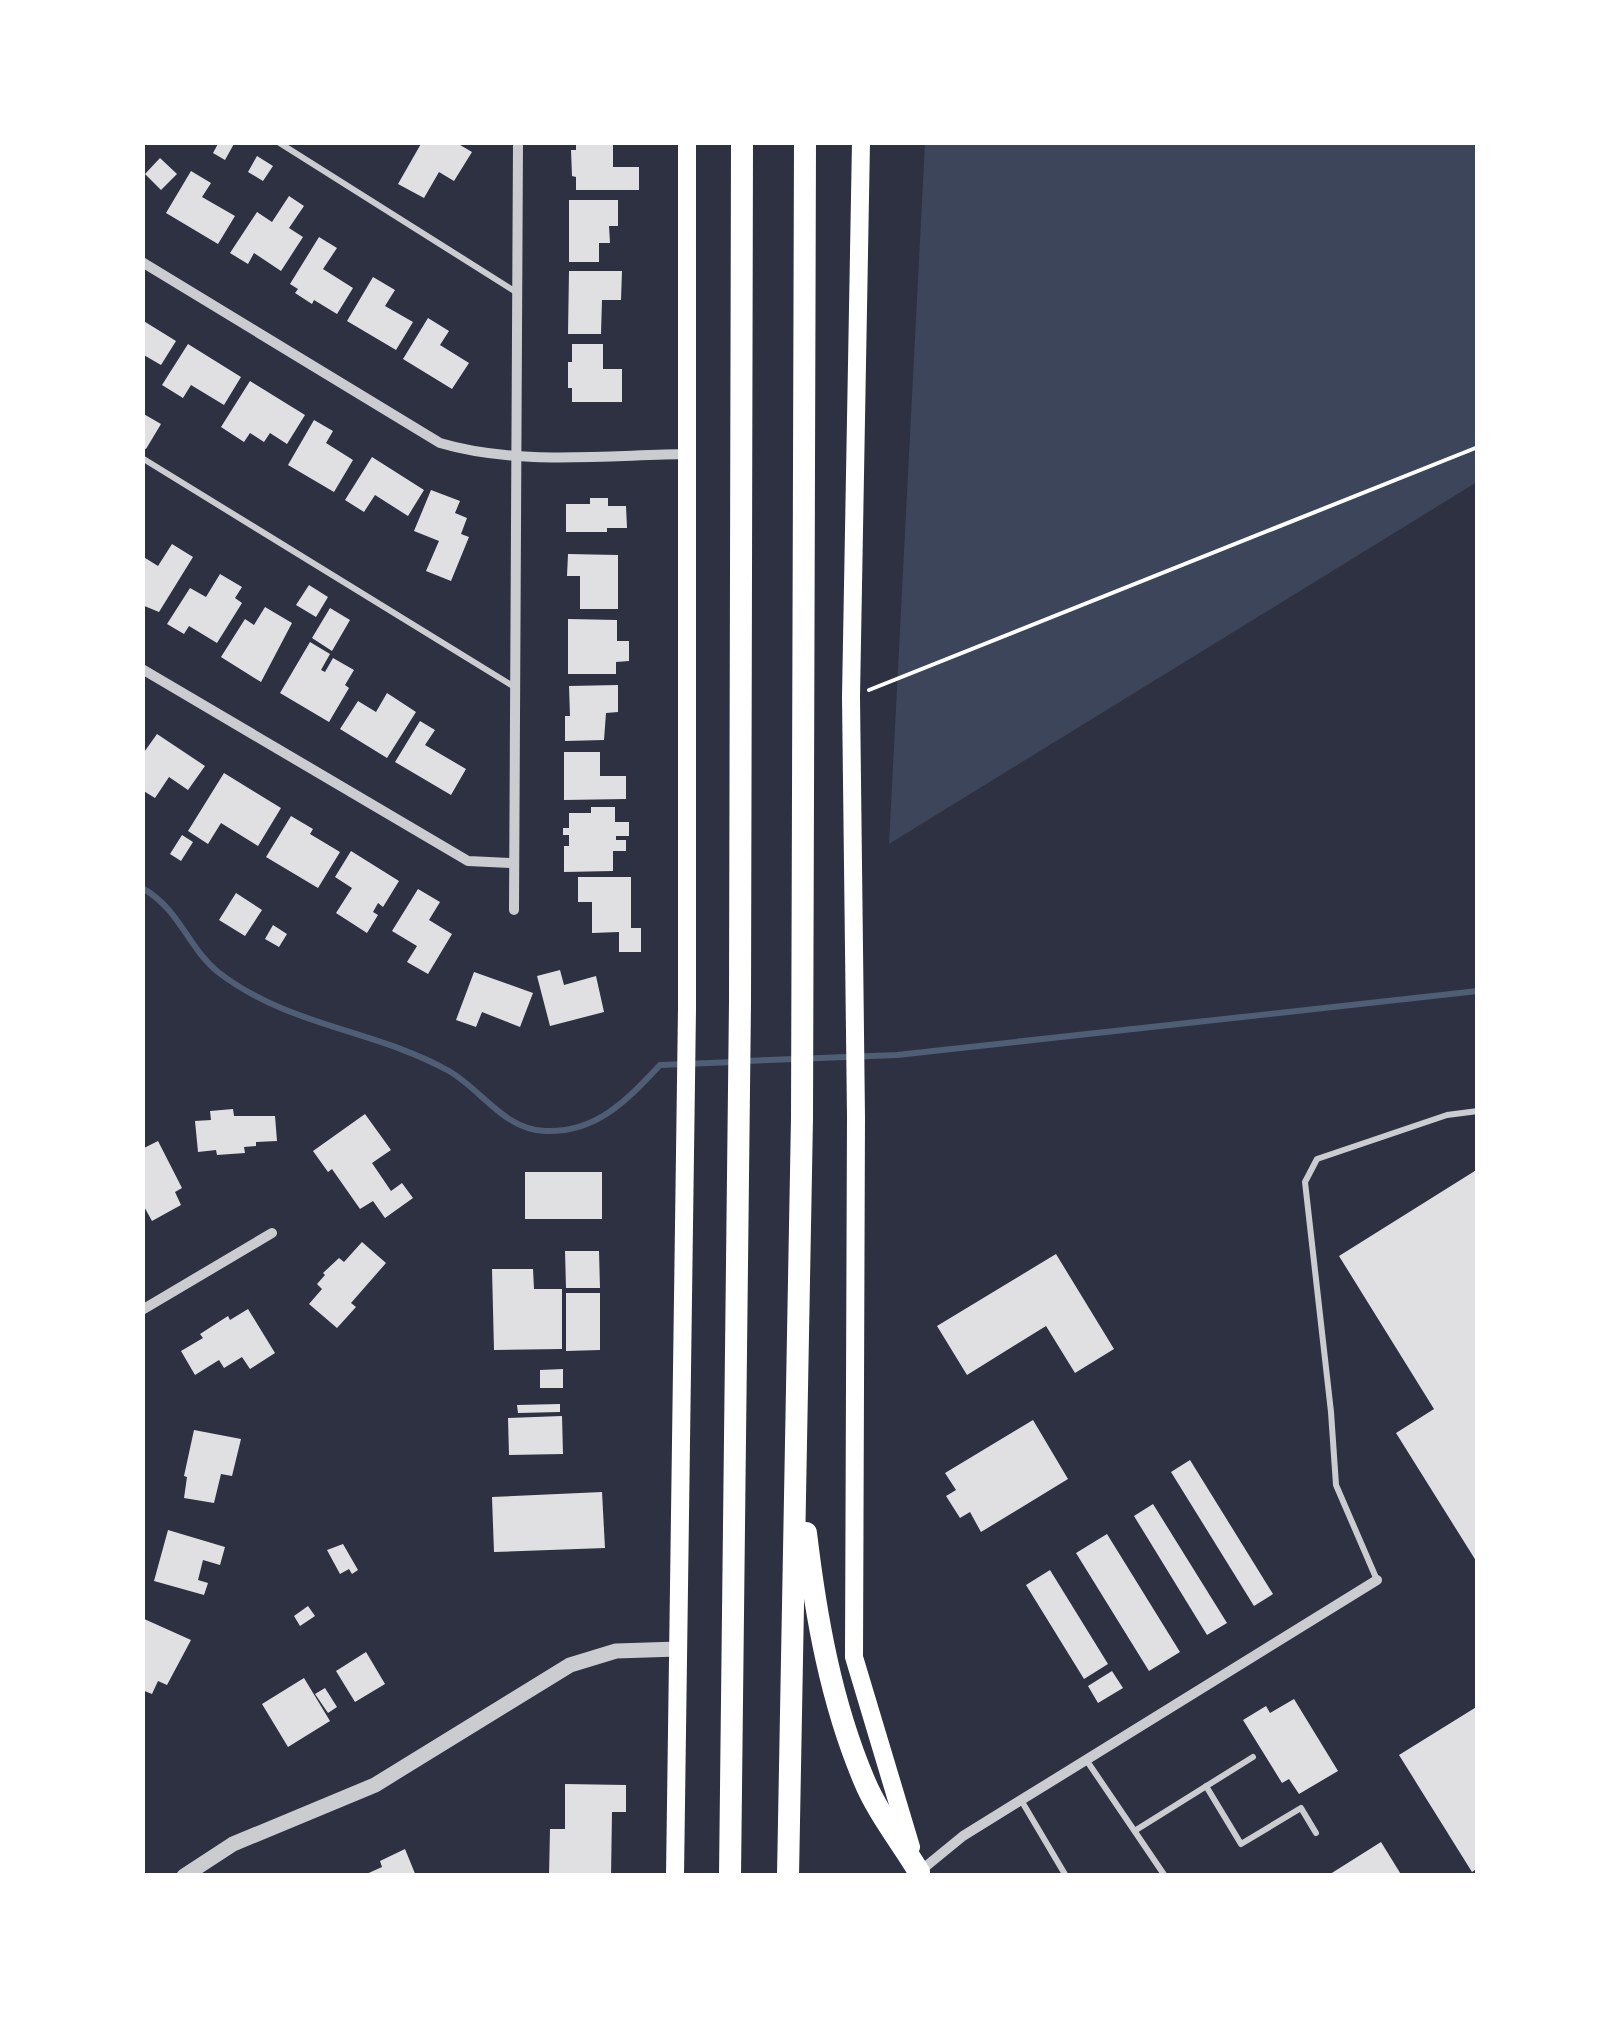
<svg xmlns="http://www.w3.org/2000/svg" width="1620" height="2018" viewBox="0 0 1620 2018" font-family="Helvetica,sans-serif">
<rect width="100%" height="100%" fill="#2d3142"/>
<!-- green -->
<polygon fill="#3c4559" points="925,143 1477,143 1477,482 889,844"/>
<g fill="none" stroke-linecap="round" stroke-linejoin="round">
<!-- stream -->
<g stroke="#4f5d75" stroke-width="6">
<path d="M142,888c38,21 46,60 76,84 71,55 156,57 231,99 33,19 54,58 96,60 52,2 83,-32 115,-66l74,-3"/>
<polyline points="746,1061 897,1055 1478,991"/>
</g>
</g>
<!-- building -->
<g fill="#e0e0e3">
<polygon points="219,142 235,142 225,160 213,153"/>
<polygon points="422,142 455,142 472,152 454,181 439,172 424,198 398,184"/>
<polygon points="576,142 613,142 613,167 639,167 639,190 576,190 576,177 572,176 571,150 576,150"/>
<polygon points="257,156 273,166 263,181 248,172"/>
<polygon points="160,158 177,174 161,190 145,174"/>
<polygon points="191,171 211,183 202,197 235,216 218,244 166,213"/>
<polygon points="289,196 304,206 289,228 303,237 281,271 254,253 248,264 230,253 257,212 272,222"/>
<polygon points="569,200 618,200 618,226 609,226 610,243 599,243 599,262 569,262"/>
<polygon points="319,237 337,248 323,269 353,288 337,314 314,300 312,304 295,293 298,289 290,284"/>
<polygon points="569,271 622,271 621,300 602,300 601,334 568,334"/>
<polygon points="373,277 395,290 385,306 413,322 396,350 347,321"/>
<polygon points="428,318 449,331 440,345 469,363 452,389 403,359"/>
<polygon points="142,320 176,341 161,365 142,354"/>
<polygon points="188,344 241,377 224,405 191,385 183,398 162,385"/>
<polygon points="572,344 603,344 603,369 622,369 622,402 572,402 572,388 568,388 568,362 572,362"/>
<polygon points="250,381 305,415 287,444 270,433 264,442 250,433 244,442 221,427"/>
<polygon points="142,413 161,424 146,449 142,447"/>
<polygon points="314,420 333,431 326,443 353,460 334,492 288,465"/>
<polygon points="372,457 424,490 408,516 375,495 364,512 345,500"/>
<polygon points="431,490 460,501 455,513 467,518 461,534 469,537 451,581 426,571 439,541 414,531"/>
<polygon points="590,498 608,498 608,506 626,506 627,528 607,528 607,532 566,532 566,504 590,504"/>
<polygon points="172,544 193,557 159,612 142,605 142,556 158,566"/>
<polygon points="568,554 618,555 618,609 580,609 580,576 567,576"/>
<polygon points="220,574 242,587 235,598 242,603 217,643 189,626 184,634 167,624 190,588 206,597"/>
<polygon points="309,585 328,597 316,617 296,605"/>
<polygon points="265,607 292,623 261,682 221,657 245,619 254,625"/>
<polygon points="330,608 350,620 332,651 312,638"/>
<polygon points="568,619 617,620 617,641 629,641 629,661 616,662 616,674 568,674"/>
<polygon points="310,642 330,654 321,670 325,672 333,658 354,670 345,685 349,688 329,722 280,693"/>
<polygon points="618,685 618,712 606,713 604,740 565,741 565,716 570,716 569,686"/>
<polygon points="387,693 416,712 387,758 340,729 358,701 376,712"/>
<polygon points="420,721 435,730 425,745 466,769 451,795 395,762"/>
<polygon points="157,734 205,766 188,790 169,777 155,798 142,790 142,755"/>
<polygon points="564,752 600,752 600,776 626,776 626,799 564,800"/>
<polygon points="224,773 281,808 258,846 221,823 208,844 188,831"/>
<polygon points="591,807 615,807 615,822 629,822 629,836 616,836 616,840 626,840 626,851 613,851 613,871 564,872 564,846 569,846 569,835 563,835 563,828 569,828 569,813 591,813"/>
<polygon points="291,816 313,829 310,834 340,852 318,888 266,857"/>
<polygon points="182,835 193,842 181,861 170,854"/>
<polygon points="351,851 399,881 383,907 378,903 373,912 378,915 367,933 336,913 352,888 335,877"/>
<polygon points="578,877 631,877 631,928 641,928 641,952 619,952 619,932 592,933 592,902 578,902"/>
<polygon points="418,889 440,902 429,920 452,934 428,974 407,962 417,946 392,931"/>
<polygon points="236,893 262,910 245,936 219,920"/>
<polygon points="273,925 287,934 279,947 265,939"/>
<polygon points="560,970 564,985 596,976 604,1012 550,1026 537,976"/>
<polygon points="474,972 533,993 520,1027 482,1012 476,1027 456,1020"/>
<polygon points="233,1109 234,1116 275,1116 277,1141 256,1142 256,1146 244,1147 245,1153 217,1155 216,1150 198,1152 195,1121 211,1120 210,1111"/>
<polygon points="365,1114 391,1150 372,1163 391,1191 402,1183 413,1198 385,1218 373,1201 360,1209 332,1169 328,1172 313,1151"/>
<polygon points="158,1141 182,1188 175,1192 181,1205 152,1221 142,1203 142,1149"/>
<polygon points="1478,1169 1478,1564 1396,1433 1434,1409 1339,1256"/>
<rect x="525" y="1172" width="77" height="47"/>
<polygon points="362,1242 386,1263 351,1303 356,1307 337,1328 309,1304 322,1289 317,1284 325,1275 323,1273 339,1258 344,1262"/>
<polygon points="565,1251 599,1251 600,1288 566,1288"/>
<polygon points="1056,1254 1114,1349 1075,1373 1046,1326 967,1375 937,1326"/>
<polygon points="492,1269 533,1269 534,1289 562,1289 562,1349 494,1350"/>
<polygon points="566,1293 600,1293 600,1350 566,1351"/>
<polygon points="248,1309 275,1353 250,1369 242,1357 224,1368 219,1360 195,1375 181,1351 203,1338 200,1334 228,1316 230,1320"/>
<polygon points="563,1369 563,1388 540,1388 540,1370"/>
<polygon points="560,1404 560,1412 518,1413 517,1405"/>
<polygon points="562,1416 563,1454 509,1455 508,1418"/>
<polygon points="1033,1420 1068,1479 981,1532 970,1512 960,1518 946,1496 956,1490 945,1473"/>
<polygon points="194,1430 241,1439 232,1476 221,1474 214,1503 184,1498 187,1477 184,1476"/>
<polygon points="1190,1460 1273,1594 1254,1606 1171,1472"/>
<polygon points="602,1492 605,1548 494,1552 492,1497"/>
<polygon points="1153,1504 1227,1623 1207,1635 1134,1516"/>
<polygon points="168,1530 225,1547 220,1565 203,1560 198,1580 208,1583 204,1595 154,1581"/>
<polygon points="1107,1534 1180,1652 1149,1671 1076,1553"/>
<polygon points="343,1544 358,1570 352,1574 349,1569 340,1574 327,1550"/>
<polygon points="1050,1570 1108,1664 1084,1679 1026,1585"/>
<polygon points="308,1606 315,1616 300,1626 294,1616"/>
<polygon points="142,1618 191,1640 167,1685 158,1681 152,1694 142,1690"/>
<polygon points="366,1652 385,1684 355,1702 336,1671"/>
<polygon points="1112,1671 1123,1688 1098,1703 1088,1686"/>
<polygon points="304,1678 330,1721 288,1747 262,1704"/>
<polygon points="325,1688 337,1707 328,1713 315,1694"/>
<polygon points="1294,1699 1338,1771 1299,1794 1289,1779 1282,1783 1243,1720 1266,1706 1270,1713"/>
<polygon points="1478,1706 1478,1868 1472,1872 1399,1755"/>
<polygon points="565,1784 626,1785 626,1812 612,1812 611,1876 549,1876 550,1829 565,1829"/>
<polygon points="1381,1842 1402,1876 1327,1876"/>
<polygon points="405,1849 416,1876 362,1876 382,1867 380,1861"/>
</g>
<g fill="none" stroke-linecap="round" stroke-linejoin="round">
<!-- path -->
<polyline stroke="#fff" stroke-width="4" points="869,690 1478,447"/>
<!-- service -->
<g stroke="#caccd0" stroke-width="6">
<polyline points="278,142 516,292"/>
<polyline points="142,458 516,688"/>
<polyline points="1377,1580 1336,1485 1331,1412 1305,1182 1317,1159 1447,1115 1478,1111"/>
<polyline points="1087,1761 1165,1876"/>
<polyline points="1206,1786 1241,1844 1301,1808 1316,1833"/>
<polyline points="1021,1800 1066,1876"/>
<polyline points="1136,1830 1253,1757"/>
</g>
<!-- minor -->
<g stroke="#caccd0" stroke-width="10">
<path d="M142,262l298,181c78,23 166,12 248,11"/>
<polyline points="142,669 468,861 512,863"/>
<polyline points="514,910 518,142"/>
<polyline points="142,1310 272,1233"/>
<polyline points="919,1872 963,1836 1377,1580"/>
</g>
<!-- tertiary -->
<polyline stroke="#caccd0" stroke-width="15" points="184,1876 233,1844 375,1785 570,1665 616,1651 678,1649"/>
<!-- secondary -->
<g stroke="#fff" stroke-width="18">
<polyline points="861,142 851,697 856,1117 854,1657 911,1847"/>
<polyline points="675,1876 687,1009 687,142"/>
</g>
<!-- motorway -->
<g stroke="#fff" stroke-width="22">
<path d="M806,1533c10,84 25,169 58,247 13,32 37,62 55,92"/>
<polyline points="730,1876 740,1002 742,142"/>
<polyline points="788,1876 802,1118 805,142"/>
</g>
</g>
<!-- border -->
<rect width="1620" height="2018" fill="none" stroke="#ffffff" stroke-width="290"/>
</svg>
